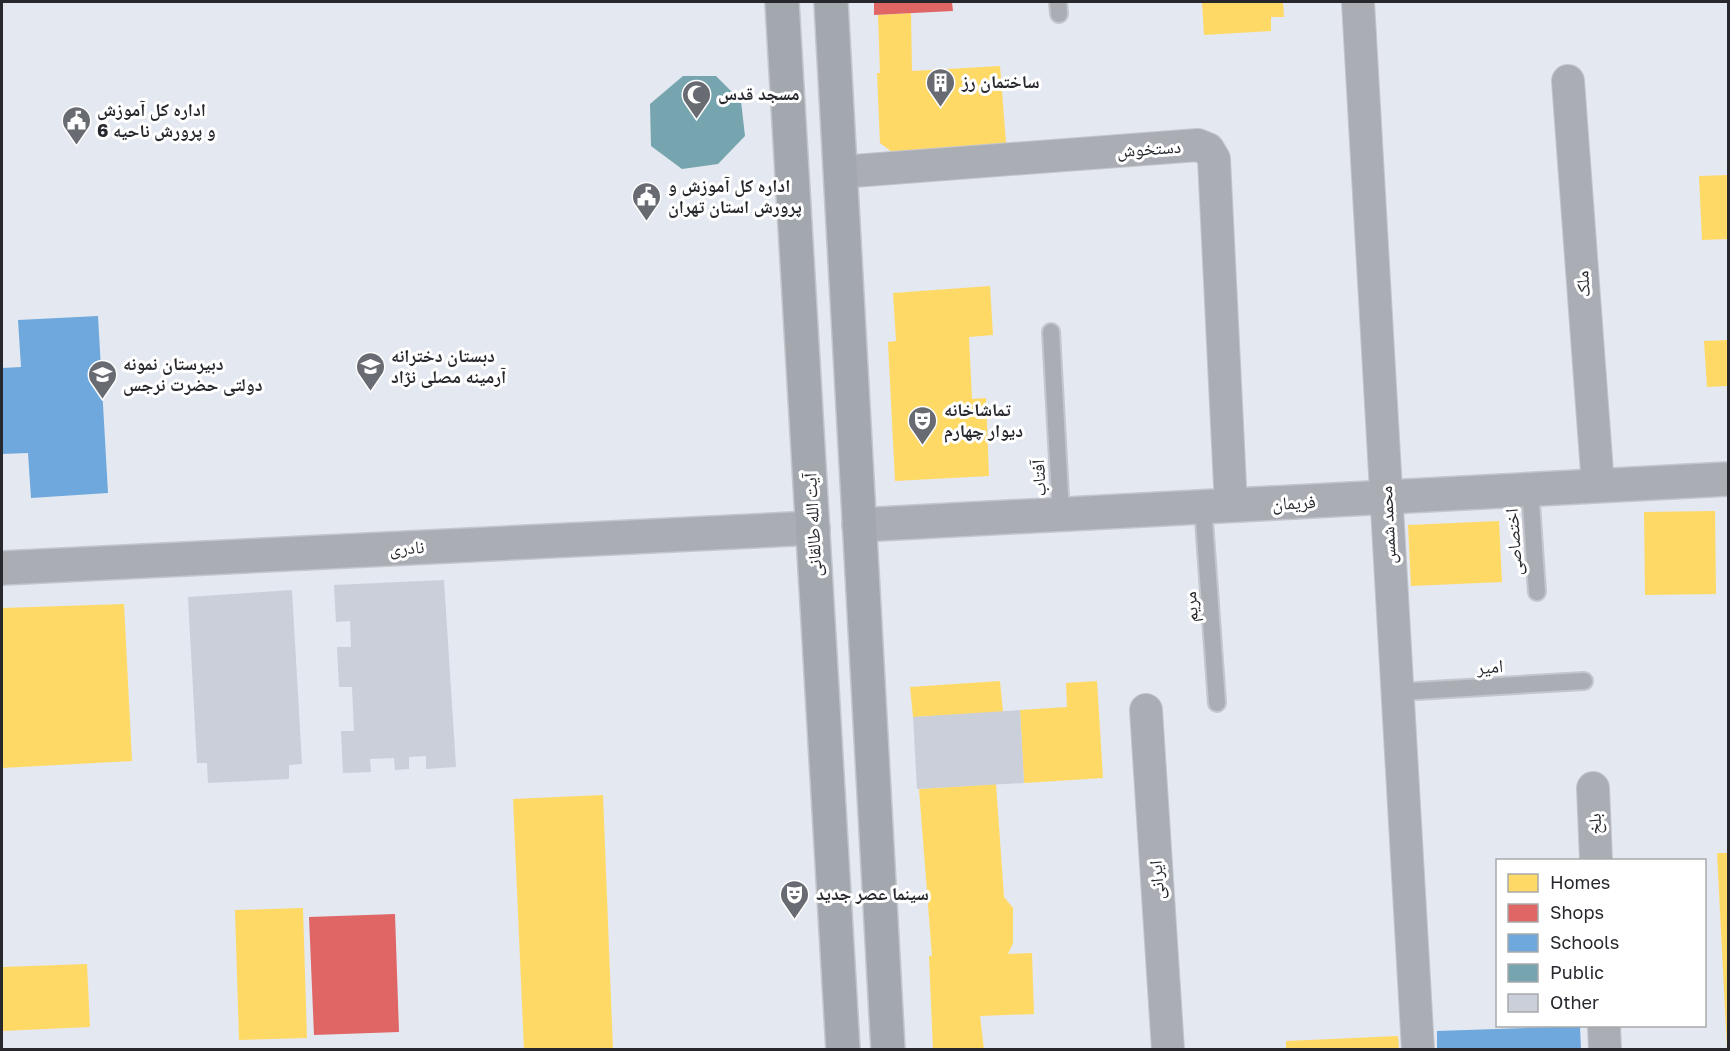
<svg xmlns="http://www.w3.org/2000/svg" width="1730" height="1051" viewBox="0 0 1730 1051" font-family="'Golos Text','Noto Naskh Arabic',sans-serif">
<rect width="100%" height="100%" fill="#e4e8f0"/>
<!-- homes -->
<g fill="#ffd966">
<polygon points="1202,2 1283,2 1284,17 1271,17 1271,31 1204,35"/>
<polygon points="911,13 912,71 1000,66 1006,143 892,152 880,143 877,73 880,73 878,15"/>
<polygon points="1728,175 1728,239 1702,240 1699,176"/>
<polygon points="990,286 993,335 969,337 972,399 986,398 989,476 895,481 888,342 896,341 893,293"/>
<polygon points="1728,340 1728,386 1707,387 1704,341"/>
<polygon points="1715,511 1716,594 1645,595 1644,512"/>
<polygon points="1499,521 1502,582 1411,586 1408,525"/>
<polygon points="124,604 132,761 2,768 2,608"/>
<polygon points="1000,681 1003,712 913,717 910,687"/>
<polygon points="1097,681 1103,778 1024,783 1020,710 1067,707 1066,683"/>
<polygon points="996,784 1004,897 1013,908 1013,943 1008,954 1032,953 1034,1014 980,1016 984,1050 933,1050 929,956 932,956 919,789"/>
<polygon points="603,795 613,1050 524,1050 513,799"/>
<polygon points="1717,853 1728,853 1728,1049 1727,1049"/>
<polygon points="303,908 307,1038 239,1040 235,910"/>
<polygon points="87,964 90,1027 2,1031 2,967"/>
<polygon points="1398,1036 1399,1050 1286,1050 1286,1041"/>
</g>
<!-- shops -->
<g fill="#e06666">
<polygon points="874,2 952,2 953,11 874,15"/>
<polygon points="395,914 399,1032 314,1035 309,917"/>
</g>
<!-- schools -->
<g fill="#6fa8dc">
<polygon points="98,316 108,493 31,498 28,453 2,454 2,368 21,367 18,320"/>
<polygon points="1580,1026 1581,1050 1437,1050 1437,1031"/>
</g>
<!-- public -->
<polygon fill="#76a5af" points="683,76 716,76 741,101 745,136 718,164 682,169 651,146 650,104"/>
<!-- building -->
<g fill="#cacfd9">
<polygon points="444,580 456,767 426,769 426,756 409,757 409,769 395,770 394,758 370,759 371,772 343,773 341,731 354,731 352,687 339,687 337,647 351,647 350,621 336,622 334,585"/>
<polygon points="292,590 302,764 289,765 289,779 208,783 207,763 197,763 188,597"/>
<polygon points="1020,710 1024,783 917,789 913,717"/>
</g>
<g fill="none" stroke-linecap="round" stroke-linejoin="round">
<defs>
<g id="service">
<polyline points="1058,2 1059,14"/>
<polyline points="1051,332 1061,515"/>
<polyline points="1530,490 1537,592"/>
<polyline points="1203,507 1217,703"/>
<polyline points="1398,692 1584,681"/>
</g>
<g id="minor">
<polyline points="1358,2 1418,1050"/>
<polyline points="1568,81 1598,486"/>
<polyline points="840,172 1198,145 1208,149 1214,159 1231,506"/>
<polyline points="1146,710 1168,1050"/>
<polyline points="1593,788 1596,860"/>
<polyline points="1604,1026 1605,1050"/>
</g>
<g id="tertiary">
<polyline points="859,525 1728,479"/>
<polyline points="2,568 813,528"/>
</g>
<g id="primary">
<polyline points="782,2 843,1050"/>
<polyline points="831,2 888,1050"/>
</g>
</defs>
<!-- service casing -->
<use href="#service" stroke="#c3c6cc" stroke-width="20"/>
<!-- minor casing -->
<use href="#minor" stroke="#c3c6cc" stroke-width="34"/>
<!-- tertiary casing -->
<use href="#tertiary" stroke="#c3c6cc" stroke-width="36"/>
<!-- primary casing -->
<use href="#primary" stroke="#c3c6cc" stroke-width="36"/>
<!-- service -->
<use href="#service" stroke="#abadb4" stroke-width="16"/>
<!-- minor -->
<use href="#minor" stroke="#abadb4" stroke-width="32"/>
<!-- tertiary -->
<use href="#tertiary" stroke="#abadb4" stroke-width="33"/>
<!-- primary -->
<use href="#primary" stroke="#a3a7ae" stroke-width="33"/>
</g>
<!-- icons -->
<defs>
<symbol id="building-pin" viewBox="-11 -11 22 30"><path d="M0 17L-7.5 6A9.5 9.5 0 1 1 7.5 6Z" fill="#686b71" stroke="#fff"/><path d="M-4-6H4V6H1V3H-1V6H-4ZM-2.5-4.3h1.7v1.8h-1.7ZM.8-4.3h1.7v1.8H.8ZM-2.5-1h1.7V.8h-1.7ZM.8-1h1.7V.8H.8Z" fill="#fff"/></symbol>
<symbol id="mosque-pin" viewBox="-11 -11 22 30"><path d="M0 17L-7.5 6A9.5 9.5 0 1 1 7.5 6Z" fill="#686b71" stroke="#fff"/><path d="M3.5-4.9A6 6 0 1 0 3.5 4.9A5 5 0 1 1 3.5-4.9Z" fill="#fff"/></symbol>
<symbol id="civic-pin" viewBox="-11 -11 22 30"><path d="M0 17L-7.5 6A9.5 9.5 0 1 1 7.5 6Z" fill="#686b71" stroke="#fff"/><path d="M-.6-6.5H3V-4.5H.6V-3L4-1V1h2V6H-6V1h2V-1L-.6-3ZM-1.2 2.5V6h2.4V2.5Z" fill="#fff"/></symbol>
<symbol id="school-pin" viewBox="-11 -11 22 30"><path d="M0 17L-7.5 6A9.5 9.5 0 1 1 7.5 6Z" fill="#686b71" stroke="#fff"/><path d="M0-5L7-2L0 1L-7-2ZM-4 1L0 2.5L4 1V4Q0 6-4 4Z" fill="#fff"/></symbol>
<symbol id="theatre-pin" viewBox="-11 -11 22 30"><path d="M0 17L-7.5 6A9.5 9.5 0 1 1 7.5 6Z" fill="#686b71" stroke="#fff"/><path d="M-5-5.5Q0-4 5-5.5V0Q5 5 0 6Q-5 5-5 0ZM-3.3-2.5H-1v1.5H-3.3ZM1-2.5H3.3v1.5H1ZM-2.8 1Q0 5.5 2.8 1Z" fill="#fff"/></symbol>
</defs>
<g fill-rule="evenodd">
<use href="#building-pin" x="924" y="66" width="33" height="45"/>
<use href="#mosque-pin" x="680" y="78" width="33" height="45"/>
<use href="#civic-pin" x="60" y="104" width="33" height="45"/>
<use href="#civic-pin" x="630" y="180" width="33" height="45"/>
<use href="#school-pin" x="354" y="350" width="33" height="45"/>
<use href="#school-pin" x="86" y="358" width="33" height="45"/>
<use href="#theatre-pin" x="906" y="404" width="33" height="45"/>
<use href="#theatre-pin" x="778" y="878" width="33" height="45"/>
</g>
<g text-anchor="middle" stroke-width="6" stroke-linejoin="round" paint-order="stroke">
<!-- poi labels -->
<g font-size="18" font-weight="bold" fill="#26282d" stroke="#fff" text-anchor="start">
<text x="962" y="88">ساختمان رز</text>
<text x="718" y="100">مسجد قدس</text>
<text x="97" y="116">اداره کل آموزش<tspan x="97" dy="21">و پرورش ناحیه 6</tspan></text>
<text x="668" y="192">اداره کل آموزش و<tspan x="668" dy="21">پرورش استان تهران</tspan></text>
<text x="391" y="362">دبستان دخترانه<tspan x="391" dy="21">آرمینه مصلی نژاد</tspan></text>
<text x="123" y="370">دبیرستان نمونه<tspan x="123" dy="21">دولتی حضرت نرجس</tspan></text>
<text x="944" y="416">تماشاخانه<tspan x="944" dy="21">دیوار چهارم</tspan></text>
<text x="816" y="900">سینما عصر جدید</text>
</g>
<!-- street labels -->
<g font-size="18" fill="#26282d" stroke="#fff">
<text transform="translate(1149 149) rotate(-4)" y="6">دستخوش</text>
<text transform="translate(1583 284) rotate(-94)" y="6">ملک</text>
<text transform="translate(1039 478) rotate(-93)" y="6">آفتاب</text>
<text transform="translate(1294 503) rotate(-3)" y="6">فریمان</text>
<text transform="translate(813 525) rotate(-93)" y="6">آیت الله طالقانی</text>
<text transform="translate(1388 525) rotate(-93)" y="6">محمد شمس</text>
<text transform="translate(1514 542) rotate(-94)" y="6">اختصاصی</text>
<text transform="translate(407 548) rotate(-3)" y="6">نادری</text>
<text transform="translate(1191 607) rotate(-94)" y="6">مریم</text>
<text transform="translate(1490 667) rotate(-4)" y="6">امیر</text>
<text transform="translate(1595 824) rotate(-93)" y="6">بلخ</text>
<text transform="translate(1157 880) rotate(-94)" y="6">ایرانی</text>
</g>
</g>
<!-- border -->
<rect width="1730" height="1051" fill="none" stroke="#26282d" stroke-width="6"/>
<!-- legend -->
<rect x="1496" y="859" width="210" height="168" fill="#ffffff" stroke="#a8a9ab" stroke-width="1.5"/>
<rect x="1508" y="874" width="30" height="18" fill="#ffd966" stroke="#a8a9ab" stroke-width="1.5"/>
<text x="1550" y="889" font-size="18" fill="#26282d">Homes</text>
<rect x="1508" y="904" width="30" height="18" fill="#e06666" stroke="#a8a9ab" stroke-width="1.5"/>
<text x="1550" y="919" font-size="18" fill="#26282d">Shops</text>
<rect x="1508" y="934" width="30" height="18" fill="#6fa8dc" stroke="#a8a9ab" stroke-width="1.5"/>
<text x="1550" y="949" font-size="18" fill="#26282d">Schools</text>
<rect x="1508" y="964" width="30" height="18" fill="#76a5af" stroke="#a8a9ab" stroke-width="1.5"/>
<text x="1550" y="979" font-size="18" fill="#26282d">Public</text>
<rect x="1508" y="994" width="30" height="18" fill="#cacfd9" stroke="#a8a9ab" stroke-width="1.5"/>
<text x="1550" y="1009" font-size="18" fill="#26282d">Other</text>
</svg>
